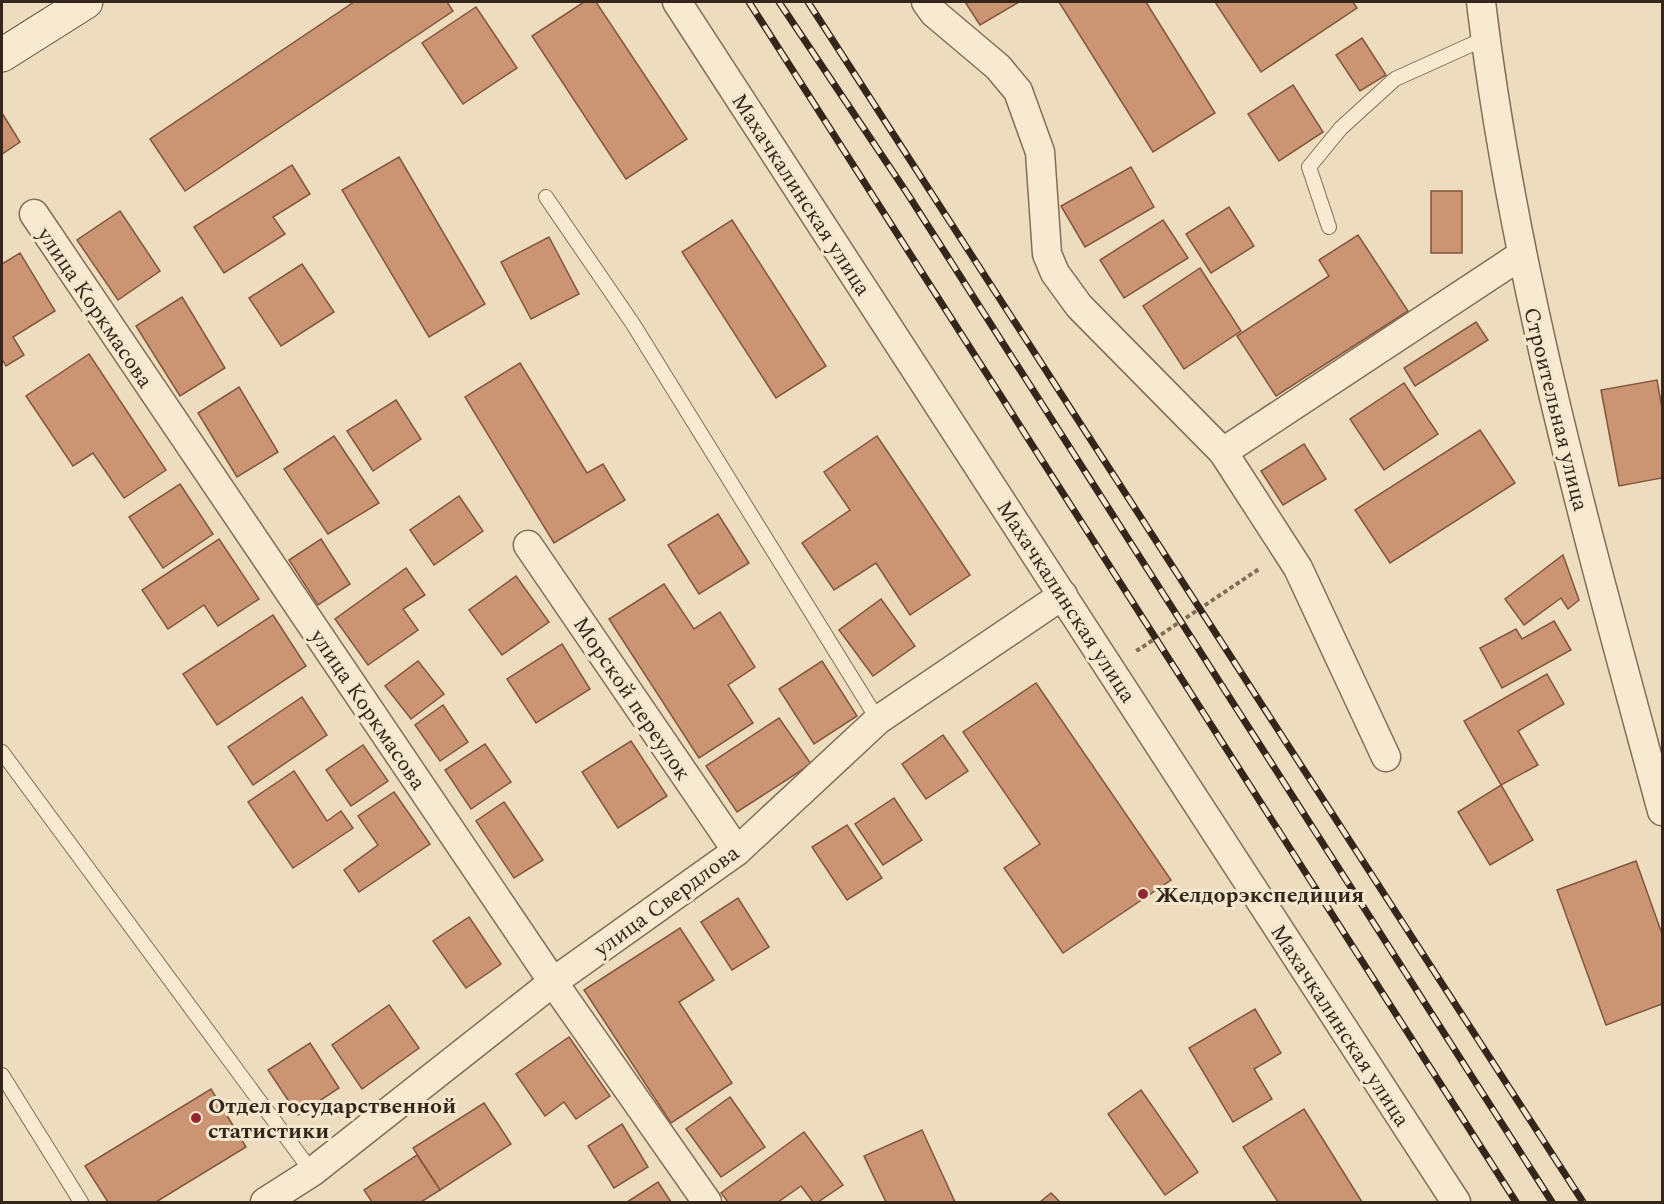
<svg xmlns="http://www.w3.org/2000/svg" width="1664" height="1204" viewBox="0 0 1664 1204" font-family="Spectral,serif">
<rect width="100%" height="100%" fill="#eddcbd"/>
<!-- building -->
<g fill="#cb9473" stroke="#83563d" stroke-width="1.5">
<polygon points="354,2 447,2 453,11 185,191 150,139"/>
<polygon points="584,2 596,2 687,139 626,179 532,36"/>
<polygon points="965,2 1019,2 980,25"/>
<polygon points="1059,2 1146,2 1215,113 1153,152"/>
<polygon points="1215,2 1353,2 1357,8 1261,72"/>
<polygon points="476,7 517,68 463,104 422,43"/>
<polygon points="1362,38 1386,75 1360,91 1336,55"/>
<polygon points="1293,85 1323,132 1279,161 1248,114"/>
<polygon points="2,113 20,142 2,154"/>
<polygon points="399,157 485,304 429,337 342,190"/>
<polygon points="292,165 310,194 273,217 285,234 224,273 194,227"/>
<polygon points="1131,167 1154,207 1085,247 1061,206"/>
<rect x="1431" y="191" width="31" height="62"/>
<polygon points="1229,207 1254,246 1211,273 1186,234"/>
<polygon points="120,211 160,271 118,300 77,240"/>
<polygon points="732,220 826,366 776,398 682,252"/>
<polygon points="1163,220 1188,258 1124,298 1100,260"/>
<polygon points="1358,235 1408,311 1276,396 1237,336 1329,276 1319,260"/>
<polygon points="549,237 579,294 531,319 501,262"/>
<polygon points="20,253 55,311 13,337 24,355 6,366 2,359 2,264"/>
<polygon points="302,264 334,312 281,346 249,298"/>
<polygon points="1200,268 1241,331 1184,369 1143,306"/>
<polygon points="182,297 225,368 180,396 136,326"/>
<polygon points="1476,322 1488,340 1415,386 1404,368"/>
<polygon points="89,354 166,470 124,498 93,453 73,466 26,396"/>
<polygon points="520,363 587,473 603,464 625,500 554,543 465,397"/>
<polygon points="1657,380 1662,408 1662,478 1619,486 1601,390"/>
<polygon points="1404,383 1438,434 1384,470 1350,419"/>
<polygon points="239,387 278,452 237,477 198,413"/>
<polygon points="396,400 421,439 373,471 347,431"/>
<polygon points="1480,430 1515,483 1390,563 1355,510"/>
<polygon points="334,436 379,503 328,534 284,469"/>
<polygon points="877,436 970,575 910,615 876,563 834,590 802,543 850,510 824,472"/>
<polygon points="1304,444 1326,479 1283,505 1261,471"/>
<polygon points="180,484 213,534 163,568 129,517"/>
<polygon points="459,496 483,531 434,565 410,530"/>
<polygon points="718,514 749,563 699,594 668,545"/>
<polygon points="219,539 259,599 218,626 204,605 168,629 142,590"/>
<polygon points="321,539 350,584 318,605 289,560"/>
<polygon points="1563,555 1579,600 1568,609 1561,598 1524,625 1505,599"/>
<polygon points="406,568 425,595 403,609 418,630 368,665 335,619"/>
<polygon points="516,576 549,622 502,655 469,610"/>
<polygon points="664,584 694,629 720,612 755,667 728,685 753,723 699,758 609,619"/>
<polygon points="881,599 915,646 873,676 839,630"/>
<polygon points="273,615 306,666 217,725 183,674"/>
<polygon points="1554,621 1571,650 1502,688 1480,648 1516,629 1522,639"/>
<polygon points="562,644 590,689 536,723 507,679"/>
<polygon points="418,661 444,694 411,719 385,686"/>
<polygon points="822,661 857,716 814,744 779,689"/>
<polygon points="1547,674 1564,704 1518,731 1538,765 1501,785 1464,721"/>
<polygon points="1036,683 1171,880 1063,953 1004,868 1040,844 963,732"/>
<polygon points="302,697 327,735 253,785 228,747"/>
<polygon points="443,705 468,742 440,761 415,725"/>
<polygon points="779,718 811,764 737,812 706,766"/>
<polygon points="943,735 968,771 926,799 902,764"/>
<polygon points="631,741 667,796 618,828 582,772"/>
<polygon points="485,744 511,782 471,809 445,770"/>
<polygon points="363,745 388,781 351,806 326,770"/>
<polygon points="294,771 327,821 341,811 353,828 293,868 248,802"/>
<polygon points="1501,785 1533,840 1490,865 1458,812"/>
<polygon points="394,792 430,844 359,892 344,870 378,845 358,816"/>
<polygon points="894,798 922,840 883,865 855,824"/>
<polygon points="504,802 543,860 514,878 476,821"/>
<polygon points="847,825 882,878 847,900 812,847"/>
<polygon points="1636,861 1662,934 1662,1004 1606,1025 1557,890"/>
<polygon points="738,898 769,947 732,970 701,922"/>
<polygon points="469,917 501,964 466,988 433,941"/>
<polygon points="680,928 714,980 679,1002 732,1083 671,1123 584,990"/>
<polygon points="389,1005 419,1048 362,1089 332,1045"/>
<polygon points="1255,1009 1281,1053 1254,1069 1272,1099 1233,1122 1189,1048"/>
<polygon points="569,1037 610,1096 576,1119 564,1102 545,1116 516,1074"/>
<polygon points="310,1043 339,1088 298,1115 268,1070"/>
<polygon points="211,1089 246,1147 156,1202 108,1202 85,1166"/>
<polygon points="1141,1090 1198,1172 1165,1195 1108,1114"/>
<polygon points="730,1097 765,1147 721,1177 686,1129"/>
<polygon points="484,1103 511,1144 440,1190 413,1148"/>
<polygon points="1304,1109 1362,1202 1278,1202 1243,1147"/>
<polygon points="622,1124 648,1167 614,1188 588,1146"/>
<polygon points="922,1130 955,1202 886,1202 864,1156"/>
<polygon points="804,1132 843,1185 818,1202 813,1202 801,1186 778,1202 728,1202 721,1193"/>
<polygon points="417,1155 440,1190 421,1202 372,1202 364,1190"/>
<polygon points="658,1182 671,1202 627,1202"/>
<polygon points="1051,1193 1060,1202 1040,1202"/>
</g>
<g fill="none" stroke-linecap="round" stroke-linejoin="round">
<defs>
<g id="lane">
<polyline points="546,197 633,324 878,720"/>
<polyline points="1329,227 1309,167 1341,128 1395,79 1486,38"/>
<polyline points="2,752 312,1172"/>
<polyline points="2,1075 81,1202"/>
</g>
<g id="street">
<polyline points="677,2 1456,1202"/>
<polyline points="926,2 934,13 998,67 1018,91 1040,152 1047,254 1055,273 1079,306 1223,452 1298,568 1386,757"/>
<path d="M1481,2c33,275 109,542 181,809"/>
<polyline points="34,214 553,982 707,1202"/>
<polyline points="1223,452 1520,256"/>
<polyline points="528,545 737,851"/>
<polyline points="265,1202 312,1172 553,982 737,851 878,720 1063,595"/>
</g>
<polyline id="secondary" points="2,55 86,2"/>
</defs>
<!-- lane casing -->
<use href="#lane" stroke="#846d57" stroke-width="16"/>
<!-- street casing -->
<use href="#street" stroke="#846d57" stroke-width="31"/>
<!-- secondary casing -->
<use href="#secondary" stroke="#664e3a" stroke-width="35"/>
<!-- path -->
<polyline stroke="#846d57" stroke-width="4" stroke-dasharray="4.5 3" stroke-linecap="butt" points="1137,648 1138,650 1259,569"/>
<!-- lane -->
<use href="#lane" stroke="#f8ead0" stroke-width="14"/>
<!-- street -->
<use href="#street" stroke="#f8ead0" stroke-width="28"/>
<!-- secondary -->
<use href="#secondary" stroke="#f8ead0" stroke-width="33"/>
<defs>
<g id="rail">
<polyline points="749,2 1516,1202"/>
<polyline points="779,2 907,193 1552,1202"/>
<polyline points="808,2 1583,1202"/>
</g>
</defs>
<!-- rail casing -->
<use href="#rail" stroke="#34261b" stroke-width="7"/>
<!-- rail -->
<use href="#rail" stroke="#f4e7cd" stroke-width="4.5" stroke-dasharray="14" stroke-linecap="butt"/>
</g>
<!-- markers -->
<g fill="#92282d" stroke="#f4e7cd" stroke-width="2">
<circle cx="1143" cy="894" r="6"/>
<circle cx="196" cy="1118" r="6"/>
</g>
<g text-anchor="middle" stroke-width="6" stroke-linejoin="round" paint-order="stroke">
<!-- street labels -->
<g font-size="22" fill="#34261b" stroke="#f4e7cd">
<text transform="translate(802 194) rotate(57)" y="8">Махачкалинская улица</text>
<text transform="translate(96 307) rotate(56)" y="8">улица Коркмасова</text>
<text transform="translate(1557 409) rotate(76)" y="8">Строительная улица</text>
<text transform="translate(1067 601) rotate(57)" y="8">Махачкалинская улица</text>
<text transform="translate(633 698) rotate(56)" y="8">Морской переулок</text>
<text transform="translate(369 709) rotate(56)" y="8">улица Коркмасова</text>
<text transform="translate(666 900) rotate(-36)" y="8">улица Свердлова</text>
<text transform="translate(1341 1025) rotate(57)" y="8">Махачкалинская улица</text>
</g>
<!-- poi labels -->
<g font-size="22" font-weight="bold" fill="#34261b" stroke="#f4e7cd" text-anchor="start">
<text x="1155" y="902">Желдорэкспедиция</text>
<text x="208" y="1113">Отдел государственной<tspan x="208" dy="25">статистики</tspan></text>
</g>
</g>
<!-- border -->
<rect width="1664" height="1204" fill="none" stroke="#34261b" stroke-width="6"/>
</svg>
